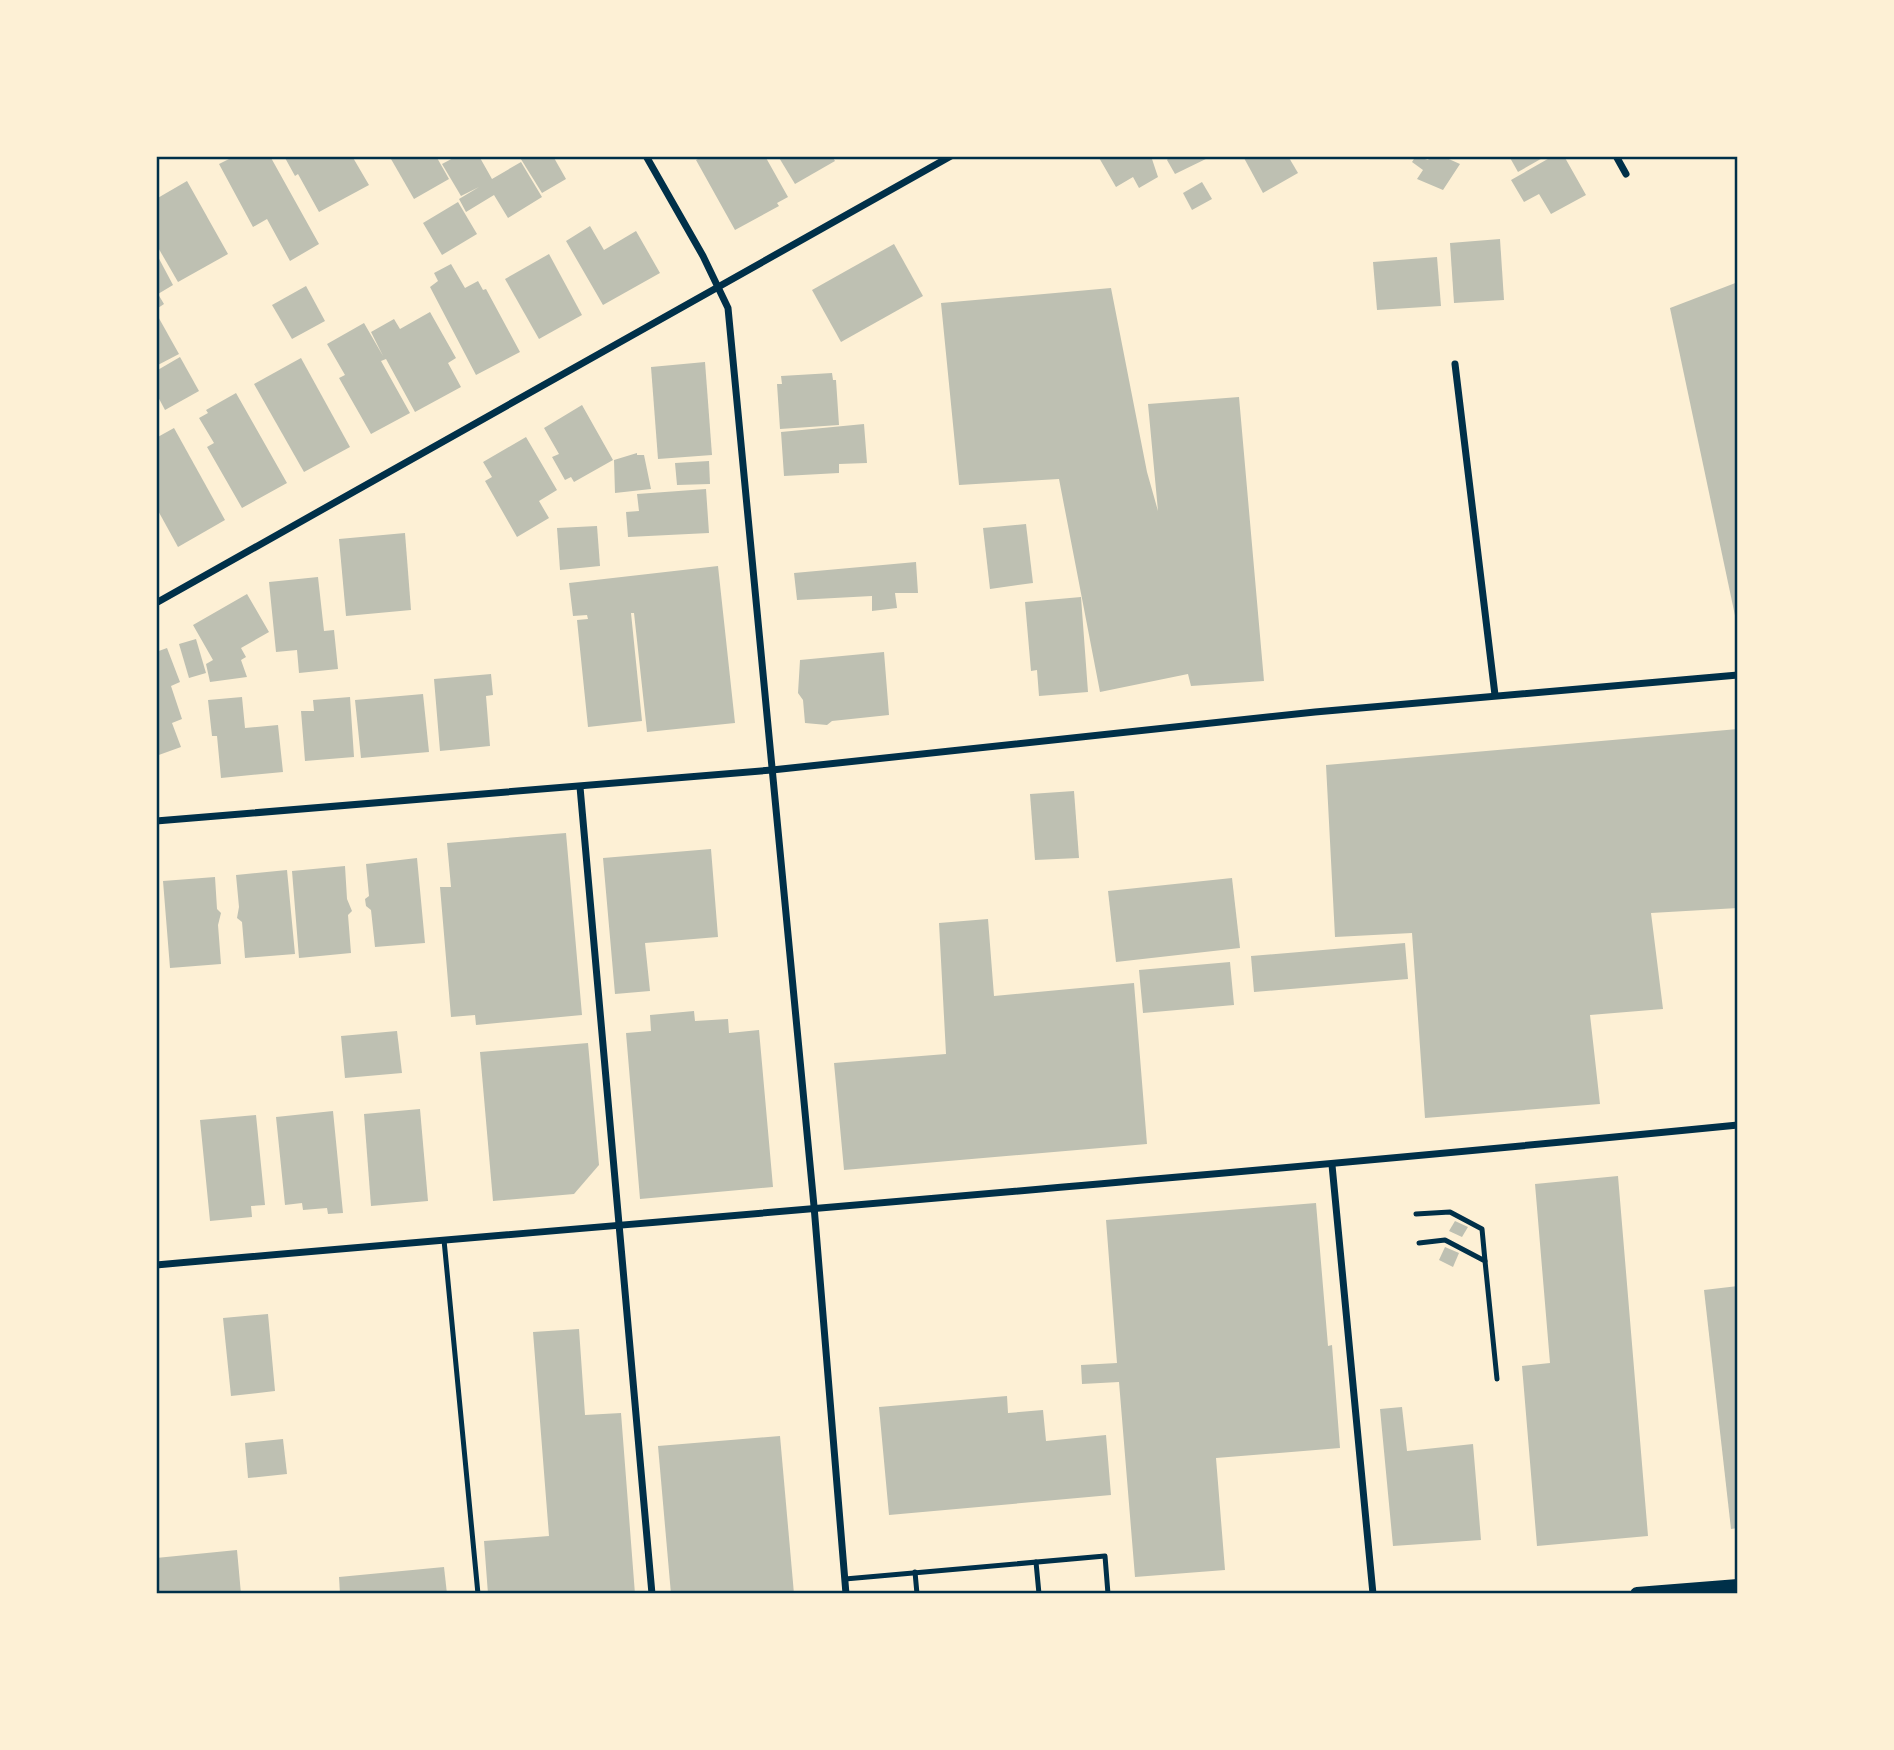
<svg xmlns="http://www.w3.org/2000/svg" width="1894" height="1750" viewBox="0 0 1894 1750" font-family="'Source Sans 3',sans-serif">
<rect width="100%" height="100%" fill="#fdf0d5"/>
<!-- building -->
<g fill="#bec0b2">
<polygon points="235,156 270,156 319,244 290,261 267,219 253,227 219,164"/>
<polygon points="284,156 352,156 369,185 319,212 298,174 295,176"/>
<polygon points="397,156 436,156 449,179 414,199 391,159"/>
<polygon points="457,156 479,156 492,179 521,162 542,197 508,218 494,195 466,212 459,199 479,187 461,196 442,164"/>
<polygon points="519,156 553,156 566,179 542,193"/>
<polygon points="703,156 765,156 788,197 777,203 779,206 735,230 696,160"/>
<polygon points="778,156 832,156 835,161 795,184"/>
<polygon points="1098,156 1151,156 1158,177 1139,188 1133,177 1116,187"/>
<polygon points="1170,156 1212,156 1175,174 1167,160"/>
<polygon points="1249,156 1288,156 1298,173 1263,193 1244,158"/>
<polygon points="1416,156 1428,160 1431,156 1442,156 1460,164 1443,190 1417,179 1423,170 1412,162"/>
<polygon points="1509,156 1546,156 1518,172"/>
<polygon points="1553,156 1564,156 1586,195 1551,214 1539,194 1524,202 1511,180"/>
<polygon points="187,181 228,254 178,282 156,244 156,199"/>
<polygon points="1202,182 1212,199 1192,210 1183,193"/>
<polygon points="458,202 477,234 442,255 423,223"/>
<polygon points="590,226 604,250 636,231 660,273 603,305 566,241"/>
<polygon points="1500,239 1504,300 1454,303 1450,243"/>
<polygon points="894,244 923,296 841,342 812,290"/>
<polygon points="156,253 173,285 158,294 164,304 158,308"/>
<polygon points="549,254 582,315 539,339 505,279"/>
<polygon points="1437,257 1441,306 1377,310 1373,262"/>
<polygon points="451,264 465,288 478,281 483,290 486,289 520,352 476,375 430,287 438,281 434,273"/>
<polygon points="1738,282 1738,625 1737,625 1670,308"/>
<polygon points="306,286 325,321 292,339 272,305"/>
<polygon points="1111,288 1147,472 1158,511 1148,404 1239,397 1264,681 1191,686 1188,674 1100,692 1059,479 959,485 941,303"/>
<polygon points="430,312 456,358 448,363 461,387 415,412 386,359 381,361 410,413 371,434 339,378 345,375 327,344 364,323 383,356 371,332 394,319 400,329"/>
<polygon points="156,313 179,354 156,366"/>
<polygon points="180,357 199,391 165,410 156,393 156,371"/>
<polygon points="301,358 350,447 304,472 254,384"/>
<polygon points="705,362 712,455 658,459 651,367"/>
<polygon points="832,373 833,380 836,380 839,425 780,429 777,384 782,384 781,376"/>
<polygon points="236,393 287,483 242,508 207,447 214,443 199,418 208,413 206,410"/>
<polygon points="582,405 613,460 574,482 571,477 565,480 552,457 559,454 544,428"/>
<polygon points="864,424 867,463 839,464 839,473 784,476 781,432"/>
<polygon points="174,428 225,520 178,547 156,507 156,438"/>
<polygon points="526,437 557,490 539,501 549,518 517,537 485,481 492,477 483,462"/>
<polygon points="637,453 637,455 644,455 651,489 615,493 614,460"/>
<polygon points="709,461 710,484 677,485 675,463"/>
<polygon points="706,489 709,533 628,537 626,512 639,511 637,494"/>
<polygon points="1026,524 1033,583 990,589 983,528"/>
<polygon points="597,526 600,566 560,570 557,528"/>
<polygon points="405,533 411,610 346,616 339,539"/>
<polygon points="916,562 918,593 895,593 897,608 872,611 872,596 797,600 794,573"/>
<polygon points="718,566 735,723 647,732 634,613 631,613 642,721 588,727 577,620 588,619 587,615 573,616 569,583"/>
<polygon points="318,577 324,631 334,630 338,669 299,673 297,650 276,652 269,582"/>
<polygon points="247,594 269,632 241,648 246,657 241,660 247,677 210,682 206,664 213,660 193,625"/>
<polygon points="1081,597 1088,692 1039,696 1037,670 1031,671 1025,602"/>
<polygon points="196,639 206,673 189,678 179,644"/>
<polygon points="167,648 180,682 171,686 182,719 172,723 181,747 156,756 156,652"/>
<polygon points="884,652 889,715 832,721 827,725 805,723 803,700 798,693 800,660"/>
<polygon points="491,674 493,695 486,696 490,746 440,751 434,679"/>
<polygon points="423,694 429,752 361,758 355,700"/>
<polygon points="242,697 245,728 278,725 283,772 221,778 217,736 212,736 208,700"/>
<polygon points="350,697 354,757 305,761 301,711 314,711 313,700"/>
<polygon points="1738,729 1738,908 1651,913 1663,1009 1590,1015 1600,1104 1425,1118 1412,933 1335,937 1326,765"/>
<polygon points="1074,791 1079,858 1035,860 1030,794"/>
<polygon points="566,833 582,1015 476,1025 475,1015 451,1017 440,887 451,887 447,843"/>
<polygon points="711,849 718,937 645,943 650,991 615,994 603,858"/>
<polygon points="417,858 425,943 375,947 371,910 366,906 365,899 369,896 366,864"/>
<polygon points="345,866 347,899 352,911 348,915 351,953 299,958 292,871"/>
<polygon points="287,870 295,954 245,958 242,922 237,918 239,907 236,875"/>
<polygon points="215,877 217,909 221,913 218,925 221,964 170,968 163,881"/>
<polygon points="1232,878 1240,948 1116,962 1108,891"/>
<polygon points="988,919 994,996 1134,983 1147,1144 844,1170 834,1063 946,1054 939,923"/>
<polygon points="1405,943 1408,979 1254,992 1251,956"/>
<polygon points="1230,962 1234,1005 1143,1013 1139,970"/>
<polygon points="694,1011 695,1021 728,1019 729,1033 759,1030 773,1187 640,1199 626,1033 651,1031 650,1015"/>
<polygon points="397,1031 402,1073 345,1078 341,1036"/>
<polygon points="588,1043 599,1165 574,1194 493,1201 480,1052"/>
<polygon points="420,1109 428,1201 371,1206 364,1114"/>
<polygon points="333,1111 343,1213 328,1214 327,1208 303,1210 302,1203 285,1205 276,1117"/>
<polygon points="256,1115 265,1205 251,1206 252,1217 210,1221 200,1120"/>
<polygon points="1618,1176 1648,1536 1537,1546 1522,1366 1550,1363 1535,1184"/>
<polygon points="1316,1203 1328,1346 1332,1345 1340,1448 1216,1458 1225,1570 1135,1577 1119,1382 1082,1384 1081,1365 1117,1363 1106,1220"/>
<polygon points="1455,1221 1468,1227 1462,1237 1449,1231"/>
<polygon points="1445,1247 1459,1253 1453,1267 1439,1260"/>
<polygon points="1738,1286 1738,1528 1731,1529 1704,1290"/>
<polygon points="268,1314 275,1391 231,1396 223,1318"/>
<polygon points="579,1329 585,1415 621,1413 635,1594 488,1594 484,1541 549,1536 533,1332"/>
<polygon points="1007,1396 1008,1413 1043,1410 1046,1441 1106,1435 1111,1495 889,1515 879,1407"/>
<polygon points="1402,1407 1407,1451 1473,1444 1481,1540 1393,1546 1380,1409"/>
<polygon points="780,1436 794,1594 671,1594 658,1446"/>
<polygon points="283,1439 287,1474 248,1478 245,1443"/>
<polygon points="237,1550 241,1594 157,1594 156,1558"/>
<polygon points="444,1567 447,1594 340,1594 339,1577"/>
</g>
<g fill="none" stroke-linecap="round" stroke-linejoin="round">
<!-- service -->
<g stroke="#003049" stroke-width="5">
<polyline points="1416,1214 1450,1212 1482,1229 1485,1261"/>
<polyline points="444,1240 478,1594"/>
<polyline points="1419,1243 1445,1240 1485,1261 1497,1379"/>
<polyline points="1036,1562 1039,1594"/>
<polyline points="915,1572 917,1594"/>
<polyline points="845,1579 1105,1556 1108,1594"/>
</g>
<!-- minor -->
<g stroke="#003049" stroke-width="7">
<polyline points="646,156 703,256 728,308 814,1206 846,1594"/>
<polyline points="1616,156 1626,174"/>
<polyline points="1455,364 1495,695"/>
<polyline points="156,603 951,156"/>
<polyline points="580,787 652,1594"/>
<polyline points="156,821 772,770 1315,712 1738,675"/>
<polyline points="1332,1165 1373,1594"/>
<path d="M156,1265c527,-46 1055,-88 1582,-140"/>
</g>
<!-- secondary -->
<polyline stroke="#003049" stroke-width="14" points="1637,1594 1738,1586"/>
</g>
<!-- border -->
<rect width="1894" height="1750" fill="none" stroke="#fdf0d5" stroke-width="315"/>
<rect x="158" y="158" width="1578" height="1434" fill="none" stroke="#003049" stroke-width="2.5"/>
</svg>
